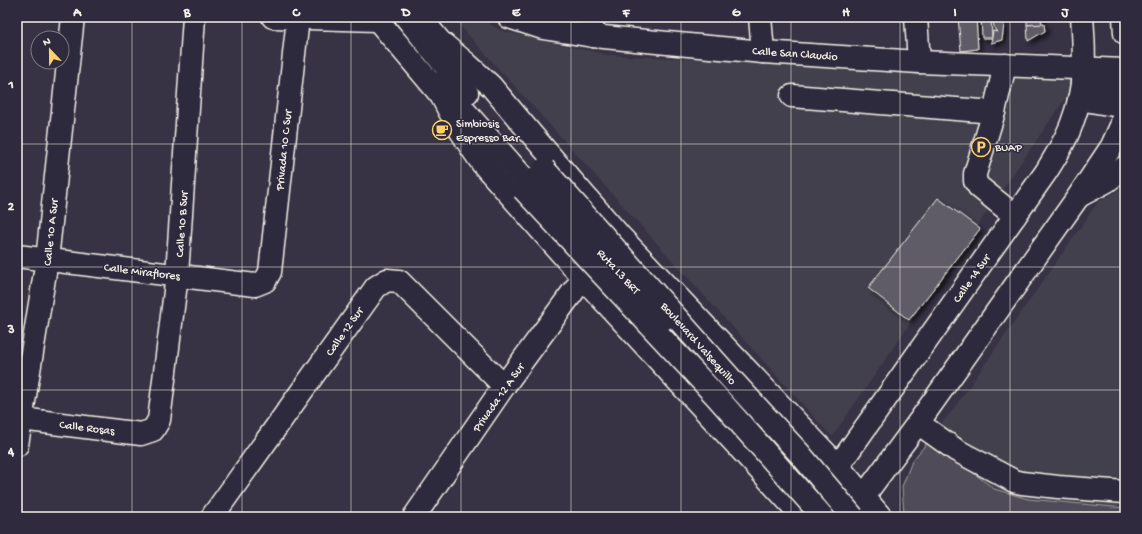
<svg xmlns="http://www.w3.org/2000/svg" width="1142" height="534" viewBox="0 0 1142 534" font-family="'Gochi Hand',sans-serif">
<defs>
<filter id="shadow"><feDropShadow dx="3.5" dy="3.5" stdDeviation="2" flood-color="#0009"/></filter>
</defs>
<rect width="100%" height="100%" fill="#373244"/>
<filter id="ink" filterUnits="userSpaceOnUse"><feTurbulence type="fractalNoise" baseFrequency=".025" numOctaves="2"/><feDisplacementMap in="SourceGraphic" scale="8" xChannelSelector="R" yChannelSelector="G"/><feConvolveMatrix kernelMatrix="1 2 1 2 8 2 1 2 1" color-interpolation-filters="sRGB"/></filter>
<g filter="url(#ink)">
<!-- built -->
<g fill="#433f4e">
<polygon points="452,17 477,17 502,31 608,55 1080,77 832,437"/>
<polygon points="1125,186 1125,517 906,510 901,485 912,460 955,407 1098,202"/>
</g>
<!-- green -->
<polygon fill="#504b59" stroke="#a29ea0" points="928,442 961,463 994,489 1028,499 1125,508 1125,517 907,517 904,514 902,487 912,461"/>
<!-- building -->
<g fill="#5f5c67" stroke="#f4f1e8" filter="url(#shadow)">
<polygon points="958,17 976,17 978,49 961,51"/>
<polygon points="981,17 991,17 992,38 982,38"/>
<polygon points="995,17 1004,24 1002,40 991,43 993,31 997,32 994,28 993,20"/>
<polygon points="1027,17 1041,17 1042,25 1027,25"/>
<polygon points="1044,24 1045,31 1028,41 1027,25"/>
<polygon points="938,198 980,229 909,320 868,288"/>
</g>
<g fill="none" stroke-linecap="round" stroke-linejoin="round">
<defs>
<g id="minor">
<polyline points="273,17 377,20"/>
<polyline points="406,17 467,93"/>
<polyline points="509,17 543,28 593,36 763,52 919,62 1125,70"/>
<polyline points="591,17 593,36"/>
<polyline points="760,17 763,52"/>
<polyline points="916,17 919,62"/>
<polyline points="1005,65 994,112 975,174 975,181 979,187 1015,216"/>
<polyline points="440,83 529,184"/>
<polyline points="1082,83 1125,90"/>
<polyline points="792,96 994,112"/>
<polyline points="1079,99 1125,107"/>
<polyline points="17,256 255,285 265,281 270,272 298,18"/>
<polyline points="21,419 141,434 153,430 159,420 177,275 194,17"/>
<polyline points="918,423 956,450 1014,481 1022,483 1058,487 1125,492"/>
<polyline points="17,445 47,260 73,17"/>
<polyline points="212,517 376,287 387,280 399,281 504,386"/>
<polyline points="414,517 504,386 583,278"/>
</g>
<g id="major">
<polyline points="375,17 450,106"/>
<polyline points="420,17 451,55"/>
<polyline points="1124,17 1125,33"/>
<polyline points="442,43 466,63 491,86 533,136 619,235 838,466 881,517"/>
<path d="M441,95c12,24 25,46 41,68l101,115 220,239"/>
<polyline points="1081,195 1107,181 1125,167"/>
<polyline points="855,508 918,423 1078,197 1112,146 1121,126 1125,110"/>
<path d="M804,517l13,-21 229,-324c10,-16 20,-32 26,-49 14,-37 13,-68 10,-106"/>
</g>
</defs>
<!-- minor casing -->
<use href="#minor" stroke="#f4f1e8" stroke-width="25"/>
<!-- major casing -->
<use href="#major" stroke="#f4f1e8" stroke-width="25"/>
<!-- minor -->
<use href="#minor" stroke="#2f2a3d" stroke-width="22"/>
<!-- major -->
<use href="#major" stroke="#2f2a3d" stroke-width="22"/>
<defs>
<polyline id="minor-bridge" points="535,178 664,319"/>
<g id="major-bridge">
<polyline points="544,169 733,381 800,454 853,517"/>
<polyline points="523,189 716,396 823,517"/>
</g>
</defs>
<!-- minor-bridge casing -->
<use href="#minor-bridge" stroke="#f4f1e8" stroke-width="25" stroke-linecap="butt"/>
<!-- major-bridge casing -->
<use href="#major-bridge" stroke="#f4f1e8" stroke-width="25" stroke-linecap="butt"/>
<!-- minor-bridge -->
<use href="#minor-bridge" stroke="#2f2a3d" stroke-width="22"/>
<!-- major-bridge -->
<use href="#major-bridge" stroke="#2f2a3d" stroke-width="22"/>
</g>
</g>
<!-- grid -->
<path fill="none" stroke="#f4f1e8" stroke-width="1" stroke-opacity="0.55" d="M132,17v500M242,17v500M351,17v500M461,17v500M571,17v500M681,17v500M791,17v500M900,17v500M1010,17v500M17,144h1108M17,267h1108M17,390h1108"/>
<!-- icons -->
<defs>
<symbol id="cafe-ring" viewBox="-11 -11 22 22"><circle r="9.5" fill="#2f2a3d" stroke="#ffd166" stroke-width="1.5"/><path d="M-5.5-4.5H6V0H3Q3 3.5 0 3.5H-2.5Q-5.5 3.5-5.5 0ZM3-3.2v2h1.7v-2ZM-6 4.5H4V6H-6Z" fill="#ffd166"/></symbol>
<symbol id="parking-ring" viewBox="-11 -11 22 22"><circle r="9.5" fill="#2f2a3d" stroke="#ffd166" stroke-width="1.5"/><path d="M-3.5-5.5H1a3.5 3.5 0 0 1 0 7H-1V5.5H-3.5ZM-1-3.4V-.6H.8a1.4 1.4 0 0 0 0-2.8Z" fill="#ffd166"/></symbol>
</defs>
<g fill-rule="evenodd">
<use href="#cafe-ring" x="431" y="119" width="22" height="22"/>
<use href="#parking-ring" x="970" y="136" width="22" height="22"/>
</g>
<g text-anchor="middle" stroke-width="3" stroke-linejoin="round" paint-order="stroke">
<!-- street labels -->
<g font-size="12" fill="#f4f1e8" stroke="#2f2a3d">
<text transform="translate(795 53) rotate(4)" y="4">Calle San Claudio</text>
<text transform="translate(283 150) rotate(-84)" y="4">Privada 10 C Sur</text>
<text transform="translate(181 224) rotate(-86)" y="4">Calle 10 B Sur</text>
<text transform="translate(50 232) rotate(-84)" y="4">Calle 10 A Sur</text>
<text transform="translate(142 271) rotate(7)" y="4">Calle Miraflores</text>
<text transform="translate(619 271) rotate(47)" y="4">Ruta L3 BRT</text>
<text transform="translate(971 278) rotate(-55)" y="4">Calle 14 Sur</text>
<text transform="translate(344 331) rotate(-55)" y="4">Calle 12 Sur</text>
<text transform="translate(699 343) rotate(48)" y="4">Boulevard Valsequillo</text>
<text transform="translate(498 397) rotate(-55)" y="4">Privada 12 A Sur</text>
<text transform="translate(87 427) rotate(7)" y="4">Calle Rosas</text>
</g>
<!-- poi labels -->
<g font-size="12" fill="#f4f1e8" stroke="#2f2a3d" text-anchor="start">
<text x="456" y="127">Simbiosis<tspan x="456" dy="14">Espresso Bar</tspan></text>
<text x="995" y="151">BUAP</text>
</g>
</g>
<!-- margin -->
<rect width="1142" height="534" fill="none" stroke="#2f2a3d" stroke-width="44"/>
<!-- north arrow -->
<g transform="translate(50 50) rotate(338)"><circle r="19" fill="#2f2a3d" stroke="#7e7a81"/>
<path d="M0-3L7 15L0 10L-7 15Z" fill="#ffd166"/>
<text y="-6" font-size="11" font-weight="bold" text-anchor="middle" fill="#f4f1e8">N</text>
</g>
<rect x="22" y="22" width="1098" height="490" fill="none" stroke="#f4f1e8" stroke-width="1.5"/>
<g font-size="13" text-anchor="middle" font-weight="bold" fill="#f4f1e8">
<text x="77" y="16">A</text>
<text x="187" y="16">B</text>
<text x="296" y="16">C</text>
<text x="406" y="16">D</text>
<text x="516" y="16">E</text>
<text x="626" y="16">F</text>
<text x="736" y="16">G</text>
<text x="846" y="16">H</text>
<text x="955" y="16">I</text>
<text x="1065" y="16">J</text>
<text x="11" y="88">1</text>
<text x="11" y="210">2</text>
<text x="11" y="333">3</text>
<text x="11" y="455">4</text>
</g>
</svg>
